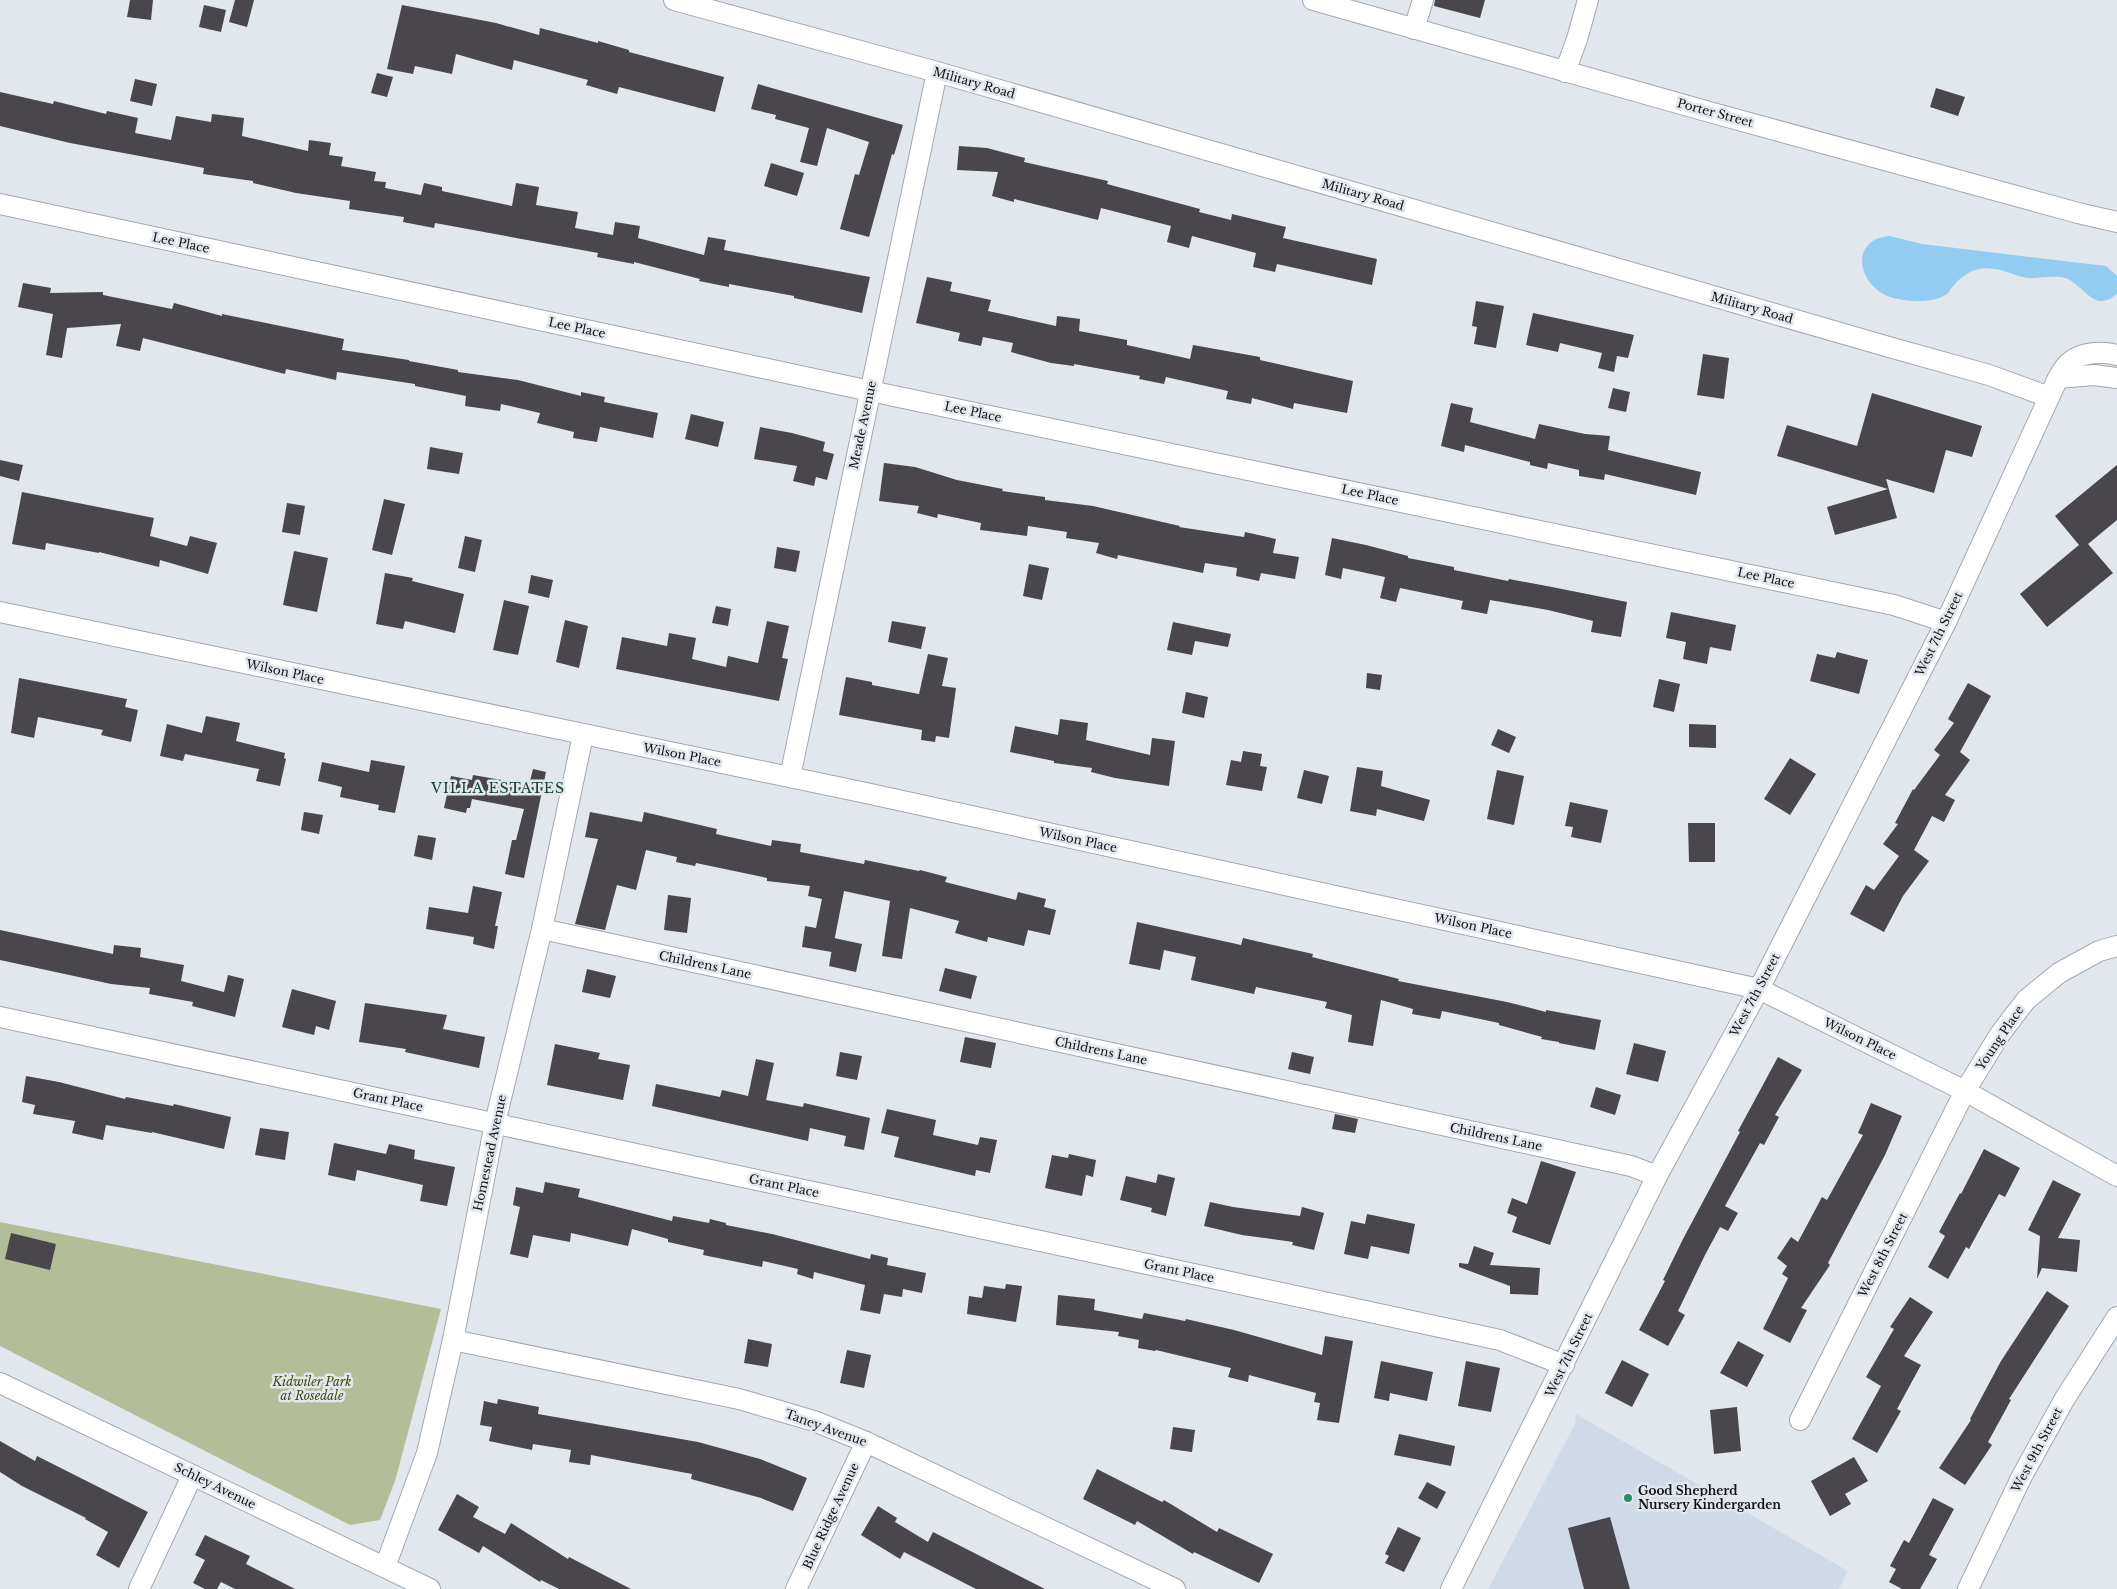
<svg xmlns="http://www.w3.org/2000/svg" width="2117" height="1589" viewBox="0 0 2117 1589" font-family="'Libre Baskerville',serif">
<rect width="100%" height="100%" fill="#e2e7ee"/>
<!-- built -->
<polygon fill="#d0dae7" points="1576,1414 1848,1571 1839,1589 1488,1589 1575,1424"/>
<!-- green -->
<polygon fill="#b3be98" points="0,1222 441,1309 395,1481 380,1520 350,1525 0,1346"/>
<!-- water -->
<path fill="#93ccf1" d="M1890,236l32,8 184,22 11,10v18c-24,20 -32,-9 -52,-16 -12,-3 -26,1 -38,0 -11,-2 -22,-8 -33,-9 -17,-3 -29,4 -40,16 -3,3 -5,7 -7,9 -12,9 -36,8 -49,5 -40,-7 -52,-60 -8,-63z"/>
<!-- building -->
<g fill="#49464c">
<polygon points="130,0 153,0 151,20 127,17"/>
<polygon points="235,0 254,0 247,27 229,22"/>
<polygon points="1435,0 1485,0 1480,18 1434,6"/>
<polygon points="204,5 226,10 221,32 199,27"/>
<polygon points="402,5 496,23 539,35 540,28 598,43 598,41 629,50 629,52 724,77 715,112 619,87 617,94 586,85 588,80 514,60 512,70 456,54 452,74 415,66 413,74 387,69"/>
<polygon points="377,73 393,77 387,97 371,93"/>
<polygon points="135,79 157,84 152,106 130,101"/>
<polygon points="758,84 903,125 894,155 892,154 869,237 840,229 855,174 859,175 869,142 827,128 817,166 800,162 809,128 775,119 776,115 751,109"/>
<polygon points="1936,88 1965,97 1958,116 1930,107"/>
<polygon points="0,92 53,104 54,101 106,114 107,111 138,118 135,133 171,140 176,116 211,122 212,114 244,118 242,136 308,151 309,140 331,143 329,155 343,157 341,166 376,172 374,181 386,182 385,188 421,195 424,183 442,187 442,191 512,206 516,183 539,187 536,205 578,212 575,228 613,235 615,222 640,226 638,238 704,255 708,237 726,240 724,250 870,277 862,313 794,298 794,296 729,284 729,287 699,281 700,279 634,262 634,264 597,257 598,253 435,223 434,228 403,222 404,217 349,209 350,201 296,193 253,183 253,181 203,174 204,168 70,143 0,126"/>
<polygon points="959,146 987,148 1025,158 1024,162 1108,181 1107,184 1200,209 1199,212 1231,220 1232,214 1286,227 1283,238 1377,259 1372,285 1277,264 1275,272 1253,267 1256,253 1192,236 1189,248 1167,242 1171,226 1101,208 1098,220 1014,199 1014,202 992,196 998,172 957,170"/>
<polygon points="771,163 804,173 797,196 764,186"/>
<polygon points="927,277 952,282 950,291 991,300 988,311 1056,326 1057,316 1080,319 1079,331 1127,340 1127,345 1190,359 1193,345 1260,357 1260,360 1353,381 1347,413 1294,403 1293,409 1252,398 1251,404 1226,399 1228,391 1166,377 1164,384 1139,379 1140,376 1074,364 1074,366 1051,363 1011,352 1013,343 983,337 981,346 958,341 960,333 916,323"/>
<polygon points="23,283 51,288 50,293 103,292 103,295 172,309 174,303 222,316 222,314 344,339 342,350 409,360 409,361 458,370 458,372 518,380 581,396 581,392 605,397 604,402 658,413 653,438 600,427 597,442 573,438 574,432 537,423 540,413 501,404 500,411 465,406 466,396 415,386 415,384 337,372 336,380 286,369 285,374 143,338 140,351 116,346 121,324 67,328 62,358 46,355 53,314 18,307"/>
<polygon points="1476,301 1504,306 1496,348 1474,344 1477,327 1472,326"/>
<polygon points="1533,313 1634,335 1628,358 1617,356 1614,372 1598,368 1602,353 1560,343 1558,352 1526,345"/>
<polygon points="1703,354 1729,358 1724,399 1697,395"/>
<polygon points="1613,388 1630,392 1626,412 1608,408"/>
<polygon points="1872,393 1982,426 1972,457 1946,450 1934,493 1886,479 1897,518 1835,535 1827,507 1888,489 1777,456 1787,425 1857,446"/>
<polygon points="1451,403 1473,408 1470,422 1535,439 1539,424 1585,434 1610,436 1608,450 1701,472 1696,495 1605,474 1604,480 1579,476 1579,470 1548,463 1547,469 1530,465 1530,462 1465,445 1464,452 1441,446"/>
<polygon points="691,414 724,422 718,447 685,439"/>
<polygon points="760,427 792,433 825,442 823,451 834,454 827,480 816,477 814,486 793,481 797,466 754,459"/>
<polygon points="430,447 463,453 459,474 427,469"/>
<polygon points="0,460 23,465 19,481 0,476"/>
<polygon points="884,463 915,467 957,480 1003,489 1002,491 1045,497 1045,500 1093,506 1180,526 1179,527 1244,537 1245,532 1276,539 1273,553 1299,557 1295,579 1261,573 1259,581 1236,576 1237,568 1205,563 1203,573 1118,555 1117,559 1096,553 1099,543 1066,538 1067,532 1028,526 1027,536 980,530 981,523 938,514 937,518 917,513 919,506 879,501"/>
<polygon points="2117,465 2117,520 2088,544 2113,573 2047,627 2020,594 2079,545 2055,516"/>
<polygon points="22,492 154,518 150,536 187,546 190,536 217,543 208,574 160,560 159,567 99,552 99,553 46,543 45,550 12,544"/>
<polygon points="384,499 405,504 392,555 372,550"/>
<polygon points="287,503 305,506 300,535 282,532"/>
<polygon points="465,536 482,540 475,572 458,568"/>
<polygon points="1332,538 1366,545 1408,556 1408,558 1454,567 1454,570 1508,581 1509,579 1552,587 1627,602 1621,637 1591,632 1593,621 1548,610 1490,600 1487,614 1461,609 1463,601 1400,588 1396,602 1380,598 1385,577 1343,568 1341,579 1325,575"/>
<polygon points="777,547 800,551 796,572 774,568"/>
<polygon points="294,551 328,558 317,612 283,605"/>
<polygon points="1029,564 1049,568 1042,600 1023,596"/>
<polygon points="385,573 413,578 412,581 464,594 455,633 405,621 403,629 376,624"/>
<polygon points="531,575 553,580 549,598 528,593"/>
<polygon points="504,600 529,606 518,655 493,650"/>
<polygon points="716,606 731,609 728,626 712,623"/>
<polygon points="1671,612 1736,625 1731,651 1710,647 1707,664 1683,659 1686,642 1666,638"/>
<polygon points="565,620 588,626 579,668 556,662"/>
<polygon points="767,621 789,626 782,658 788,659 779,701 616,669 622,637 667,646 669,633 696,638 692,659 726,667 728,656 758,663"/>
<polygon points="892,621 926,627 921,649 888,642"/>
<polygon points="1173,622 1231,634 1228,647 1195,641 1192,655 1167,650"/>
<polygon points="1837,652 1868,660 1859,694 1810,681 1817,654 1835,658"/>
<polygon points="928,654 948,658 942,686 956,688 949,738 936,736 935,742 921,740 922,730 839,715 846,677 872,682 872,685 919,694"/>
<polygon points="1367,673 1382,675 1380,690 1366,688"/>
<polygon points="19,678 127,699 125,707 138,710 131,742 101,735 103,730 38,717 34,738 11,733"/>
<polygon points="1659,679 1680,684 1674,712 1653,707"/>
<polygon points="1968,683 1991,696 1960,752 1970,760 1945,795 1955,800 1944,822 1932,816 1914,850 1929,861 1903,896 1884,932 1850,914 1866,885 1874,890 1899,856 1883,844 1898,824 1895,823 1913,789 1914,790 1940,755 1934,750 1954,723 1948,719"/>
<polygon points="1186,692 1208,697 1204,718 1182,713"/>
<polygon points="206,716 240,723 236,741 285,753 284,758 286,759 280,786 256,781 259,769 185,754 183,761 160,756 167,724 202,733"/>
<polygon points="1060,719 1088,723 1086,740 1150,755 1152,738 1175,741 1169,786 1115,778 1091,772 1092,768 1054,763 1054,761 1010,752 1015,726 1058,735"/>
<polygon points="1689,724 1716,725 1716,748 1689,747"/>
<polygon points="1498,729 1516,737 1509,753 1491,745"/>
<polygon points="1243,751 1262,754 1260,766 1267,767 1262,791 1226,785 1231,760 1241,762"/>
<polygon points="1790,758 1816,774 1790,815 1764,799"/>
<polygon points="371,760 405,766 395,813 378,810 379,805 340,797 342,787 318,781 322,762 369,772"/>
<polygon points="1357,767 1383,771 1381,786 1430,800 1424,821 1377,809 1376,816 1350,811"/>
<polygon points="533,769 546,772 524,878 505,874 512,840 516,840 524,809 472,799 470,808 467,808 466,813 444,808 451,776 472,780 473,775 529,785"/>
<polygon points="1304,770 1329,776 1322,804 1297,798"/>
<polygon points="1497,770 1524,776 1514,825 1487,819"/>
<polygon points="1570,802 1608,810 1601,843 1571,837 1573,827 1565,826"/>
<polygon points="304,812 323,815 319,834 301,830"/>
<polygon points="590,812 642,822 644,812 717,829 716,834 771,846 772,840 801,844 800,852 864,864 865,860 919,871 920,870 947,877 945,882 1016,900 1018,892 1046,899 1044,907 1056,910 1050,935 1028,930 1024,946 988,937 987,942 955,933 959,921 910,908 902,959 882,956 890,901 844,891 832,952 802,947 805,926 816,928 822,899 808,896 810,886 767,881 767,878 696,863 695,866 676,862 677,857 646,850 636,890 617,885 605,930 575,924 598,839 585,837"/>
<polygon points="1688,823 1715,823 1715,862 1689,862"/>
<polygon points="418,835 436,838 432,860 414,856"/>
<polygon points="473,886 502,892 495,926 498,926 494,949 473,944 474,937 426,929 429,907 468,913"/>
<polygon points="668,895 691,898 687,933 664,930"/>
<polygon points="1137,922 1241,945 1243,938 1313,954 1312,957 1399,979 1398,981 1507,1002 1546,1012 1546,1010 1601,1020 1595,1050 1559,1043 1559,1042 1541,1039 1542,1037 1499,1025 1499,1023 1442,1011 1440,1019 1412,1014 1413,1009 1381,1000 1373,1046 1348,1042 1352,1015 1325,1008 1327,1002 1256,987 1254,994 1191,980 1196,957 1164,950 1160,970 1129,964"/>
<polygon points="0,930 113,954 114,945 141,948 140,957 184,965 181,981 224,992 228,975 244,979 235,1017 192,1006 193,1002 149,994 150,988 111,984 0,960"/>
<polygon points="834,938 862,944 856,972 829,966"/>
<polygon points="945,968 977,976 971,999 939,991"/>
<polygon points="587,969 616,976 610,998 582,992"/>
<polygon points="292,989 336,1001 329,1030 316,1026 314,1035 282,1027"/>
<polygon points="365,1003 447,1015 443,1029 485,1037 479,1068 405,1052 406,1049 359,1042"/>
<polygon points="965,1037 996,1043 991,1068 960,1062"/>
<polygon points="1634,1043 1666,1051 1658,1082 1626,1074"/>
<polygon points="555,1044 600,1053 598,1059 630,1065 623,1100 547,1085"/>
<polygon points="840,1052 862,1056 857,1080 836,1076"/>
<polygon points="1292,1052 1314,1057 1310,1074 1288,1069"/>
<polygon points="1778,1057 1802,1070 1775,1115 1779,1117 1764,1145 1760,1143 1725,1206 1738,1213 1728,1231 1720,1227 1705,1255 1678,1311 1685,1315 1668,1346 1639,1330 1665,1281 1663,1280 1683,1239 1740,1132 1738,1131"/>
<polygon points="756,1059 774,1063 766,1100 803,1107 804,1103 870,1118 864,1150 844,1146 846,1136 810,1128 808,1141 652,1106 656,1084 720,1097 722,1090 748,1096"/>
<polygon points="26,1076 59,1082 125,1099 126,1097 173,1106 174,1104 231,1117 224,1149 152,1132 152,1133 106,1125 103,1140 72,1133 75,1121 33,1114 35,1105 22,1102"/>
<polygon points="1596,1087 1621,1095 1615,1115 1590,1107"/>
<polygon points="1871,1103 1902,1116 1885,1155 1828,1263 1830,1265 1801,1308 1807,1310 1790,1343 1763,1329 1788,1278 1782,1274 1787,1266 1777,1258 1791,1237 1798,1242 1822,1197 1827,1200 1863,1135 1858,1133"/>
<polygon points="887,1109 936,1120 933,1135 978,1145 980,1137 997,1140 990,1173 976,1170 975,1176 894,1157 899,1137 881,1133"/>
<polygon points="1335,1114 1358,1119 1355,1133 1332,1129"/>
<polygon points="260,1128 289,1132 285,1160 255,1155"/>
<polygon points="334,1143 386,1154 389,1144 415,1150 414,1159 455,1167 447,1206 420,1201 423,1185 357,1170 355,1181 328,1175"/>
<polygon points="1984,1149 2020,1168 2005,1197 1999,1194 1969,1249 1966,1247 1948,1279 1928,1267 1945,1236 1939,1232 1960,1193 1961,1194"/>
<polygon points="1069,1154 1096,1160 1093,1177 1086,1175 1082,1196 1045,1188 1052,1155 1068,1158"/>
<polygon points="1541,1161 1576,1172 1550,1245 1512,1232 1517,1217 1507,1213 1512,1198 1527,1204"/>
<polygon points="1158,1174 1175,1178 1166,1216 1151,1212 1152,1208 1120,1200 1126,1176 1156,1183"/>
<polygon points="2053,1180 2081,1194 2058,1238 2080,1240 2077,1272 2042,1268 2037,1279 2040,1236 2028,1230"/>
<polygon points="545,1182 580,1189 578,1197 672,1221 673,1216 709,1223 710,1219 726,1223 726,1225 772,1234 870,1259 871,1254 888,1258 887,1265 926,1273 922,1293 903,1289 902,1297 884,1294 880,1314 860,1310 865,1285 814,1272 813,1279 797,1274 798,1269 763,1261 762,1267 703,1255 704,1250 668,1242 668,1239 632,1229 628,1246 571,1233 570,1242 533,1235 528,1258 510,1254 520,1207 513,1205 516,1187 543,1193"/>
<polygon points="1210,1202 1233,1207 1300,1216 1302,1207 1324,1213 1314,1250 1292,1245 1293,1242 1242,1235 1204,1226"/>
<polygon points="1367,1214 1415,1224 1409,1254 1371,1246 1368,1259 1344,1254 1351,1221 1365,1224"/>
<polygon points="11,1233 56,1244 50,1270 5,1259"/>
<polygon points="1474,1246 1494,1253 1490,1265 1540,1268 1538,1295 1510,1294 1510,1286 1459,1267 1459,1263 1468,1264"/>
<polygon points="1006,1284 1022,1286 1016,1322 967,1314 969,1296 982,1298 984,1286 1005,1289"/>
<polygon points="2047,1291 2069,1306 2009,1399 2011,1400 1988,1442 1992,1445 1965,1485 1939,1468 1971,1420 1970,1419 2001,1361"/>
<polygon points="1058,1295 1095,1299 1094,1310 1142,1319 1144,1313 1185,1321 1186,1319 1234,1330 1322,1355 1325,1336 1353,1341 1339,1423 1317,1420 1320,1403 1314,1402 1316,1393 1249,1375 1248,1382 1228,1377 1231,1368 1156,1350 1155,1351 1138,1348 1139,1340 1118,1336 1119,1332 1056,1325"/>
<polygon points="1910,1297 1933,1312 1904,1356 1921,1365 1897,1409 1901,1411 1877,1453 1852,1439 1881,1386 1866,1377 1894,1329 1890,1327"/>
<polygon points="748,1339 772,1344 768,1367 744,1363"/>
<polygon points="1738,1341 1764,1355 1747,1387 1720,1373"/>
<polygon points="847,1350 871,1355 864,1388 840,1383"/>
<polygon points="1622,1360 1649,1374 1632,1407 1605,1393"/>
<polygon points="1381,1361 1433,1372 1427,1401 1390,1393 1389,1401 1374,1398"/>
<polygon points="1466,1361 1500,1368 1491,1412 1458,1406"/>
<polygon points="498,1399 539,1407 538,1414 698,1442 760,1459 807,1478 793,1511 761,1498 691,1479 692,1474 591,1455 590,1465 569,1462 571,1450 533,1444 532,1450 489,1441 492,1427 480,1425 484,1401 497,1404"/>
<polygon points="1737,1407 1741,1451 1714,1454 1710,1410"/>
<polygon points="1173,1427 1195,1430 1192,1452 1170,1449"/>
<polygon points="1399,1434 1455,1446 1451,1466 1394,1455"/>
<polygon points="0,1441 35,1461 37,1456 148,1512 119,1568 96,1555 108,1532 85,1519 86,1518 22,1486 0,1472"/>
<polygon points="1854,1457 1868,1481 1845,1494 1851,1504 1830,1516 1811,1481"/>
<polygon points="1097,1469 1162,1502 1164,1500 1217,1532 1219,1528 1273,1554 1259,1583 1194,1552 1193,1554 1137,1521 1135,1525 1083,1499"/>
<polygon points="1427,1482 1446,1492 1437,1509 1418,1498"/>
<polygon points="457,1494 479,1507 473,1517 505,1534 511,1523 568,1559 569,1557 631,1589 559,1589 541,1580 540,1582 483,1546 479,1553 438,1530"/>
<polygon points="1933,1498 1954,1509 1929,1555 1937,1559 1920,1589 1902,1589 1889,1582 1896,1569 1890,1566 1904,1540 1909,1543"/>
<polygon points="878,1506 897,1518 895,1522 928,1542 933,1532 1045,1589 976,1589 904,1552 900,1559 861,1535"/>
<polygon points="1610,1517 1630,1589 1584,1589 1568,1528"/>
<polygon points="1398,1527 1421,1538 1404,1572 1385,1563 1389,1556 1385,1554"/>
<polygon points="205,1535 250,1556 246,1564 295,1589 235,1589 221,1582 217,1589 205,1589 193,1583 205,1560 195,1555"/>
</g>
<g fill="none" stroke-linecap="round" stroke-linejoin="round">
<defs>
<g id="minor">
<polyline points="674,0 937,72 1889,347 1989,375 2049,397"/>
<path d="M1313,0c255,73 509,144 765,213l39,9"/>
<polyline points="1414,29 1423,0"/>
<polyline points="1565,72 1577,39 1588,0"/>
<polyline points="0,204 870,391 1894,605 1946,622"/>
<polyline points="2058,378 2094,375 2117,378"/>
<polyline points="0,612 866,793 1759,989 1965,1091 2117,1176"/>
<polyline points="790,777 937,72"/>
<polyline points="542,929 1631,1166 1657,1176"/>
<polyline points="0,1017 1500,1340 1564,1365"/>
<polyline points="453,1340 739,1399 814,1421 866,1442 1175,1589"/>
<polyline points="0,1383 430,1589"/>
<polyline points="1800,1420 1965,1091 2000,1034 2026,1000 2059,973 2099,951 2117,946"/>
<polyline points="385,1567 427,1453 453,1340 495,1123 542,929 583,735"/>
<polyline points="139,1589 192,1476"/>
<polyline points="796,1589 866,1442"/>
<path d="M1451,1589l206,-413 102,-187 187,-367 112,-244c3,-5 7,-13 12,-16 12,-10 32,-11 47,-7"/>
<polyline points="1968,1589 2022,1476 2064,1400 2117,1317"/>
</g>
</defs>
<!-- minor casing -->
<use href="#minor" stroke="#a3a8ae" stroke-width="22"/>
<!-- minor -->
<use href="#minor" stroke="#fff" stroke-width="20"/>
</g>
<!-- markers -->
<circle fill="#2f8b62" stroke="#e2e7ee" stroke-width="2" cx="1628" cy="1498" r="5"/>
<g text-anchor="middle" stroke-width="5" stroke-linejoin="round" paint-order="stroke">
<!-- street labels -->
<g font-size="12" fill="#0f1113" stroke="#e2e7ee">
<text transform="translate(974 83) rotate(16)" y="4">Military Road</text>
<text transform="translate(1715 113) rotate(15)" y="4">Porter Street</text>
<text transform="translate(1363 195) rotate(16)" y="4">Military Road</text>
<text transform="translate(181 243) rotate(12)" y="4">Lee Place</text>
<text transform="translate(1752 308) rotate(16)" y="4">Military Road</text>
<text transform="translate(577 328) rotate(12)" y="4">Lee Place</text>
<text transform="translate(973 412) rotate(12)" y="4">Lee Place</text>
<text transform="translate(863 425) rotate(-78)" y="4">Meade Avenue</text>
<text transform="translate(1370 495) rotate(12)" y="4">Lee Place</text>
<text transform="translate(1766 578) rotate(12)" y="4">Lee Place</text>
<text transform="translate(1939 634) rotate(-64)" y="4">West 7th Street</text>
<text transform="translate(285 672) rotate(12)" y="4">Wilson Place</text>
<text transform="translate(682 755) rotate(11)" y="4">Wilson Place</text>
<text transform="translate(1078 840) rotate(12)" y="4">Wilson Place</text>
<text transform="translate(1473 926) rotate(12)" y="4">Wilson Place</text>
<text transform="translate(705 965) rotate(12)" y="4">Childrens Lane</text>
<text transform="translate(1755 995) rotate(-62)" y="4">West 7th Street</text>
<text transform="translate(2000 1038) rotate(-56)" y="4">Young Place</text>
<text transform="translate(1860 1039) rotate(26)" y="4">Wilson Place</text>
<text transform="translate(1101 1051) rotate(12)" y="4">Childrens Lane</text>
<text transform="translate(388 1100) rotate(12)" y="4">Grant Place</text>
<text transform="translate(1496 1137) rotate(12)" y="4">Childrens Lane</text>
<text transform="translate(490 1153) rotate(-78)" y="4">Homestead Avenue</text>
<text transform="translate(784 1186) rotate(12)" y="4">Grant Place</text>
<text transform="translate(1883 1255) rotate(-63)" y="4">West 8th Street</text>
<text transform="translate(1179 1271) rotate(12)" y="4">Grant Place</text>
<text transform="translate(1569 1355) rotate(-64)" y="4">West 7th Street</text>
<text transform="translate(826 1428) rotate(20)" y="4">Taney Avenue</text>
<text transform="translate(2037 1450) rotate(-62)" y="4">West 9th Street</text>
<text transform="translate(215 1486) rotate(26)" y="4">Schley Avenue</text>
<text transform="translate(831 1516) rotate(-65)" y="4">Blue Ridge Avenue</text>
</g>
<!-- park labels -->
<g font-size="12" font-style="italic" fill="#3e4a07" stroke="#e2e7ee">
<text x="312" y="1386">Kidwiler Park<tspan x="312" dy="14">at Rosedale</tspan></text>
</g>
<!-- poi labels -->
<g font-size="12" font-weight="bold" fill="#0f1113" stroke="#e2e7ee" text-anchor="start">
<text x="1638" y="1495">Good Shepherd<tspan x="1638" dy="14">Nursery Kindergarden</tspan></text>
</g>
<!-- neighbourhood labels -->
<g font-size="14" letter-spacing="1" fill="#15402c" stroke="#e2e7ee">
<text x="498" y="793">VILLA ESTATES</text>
</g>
</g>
</svg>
